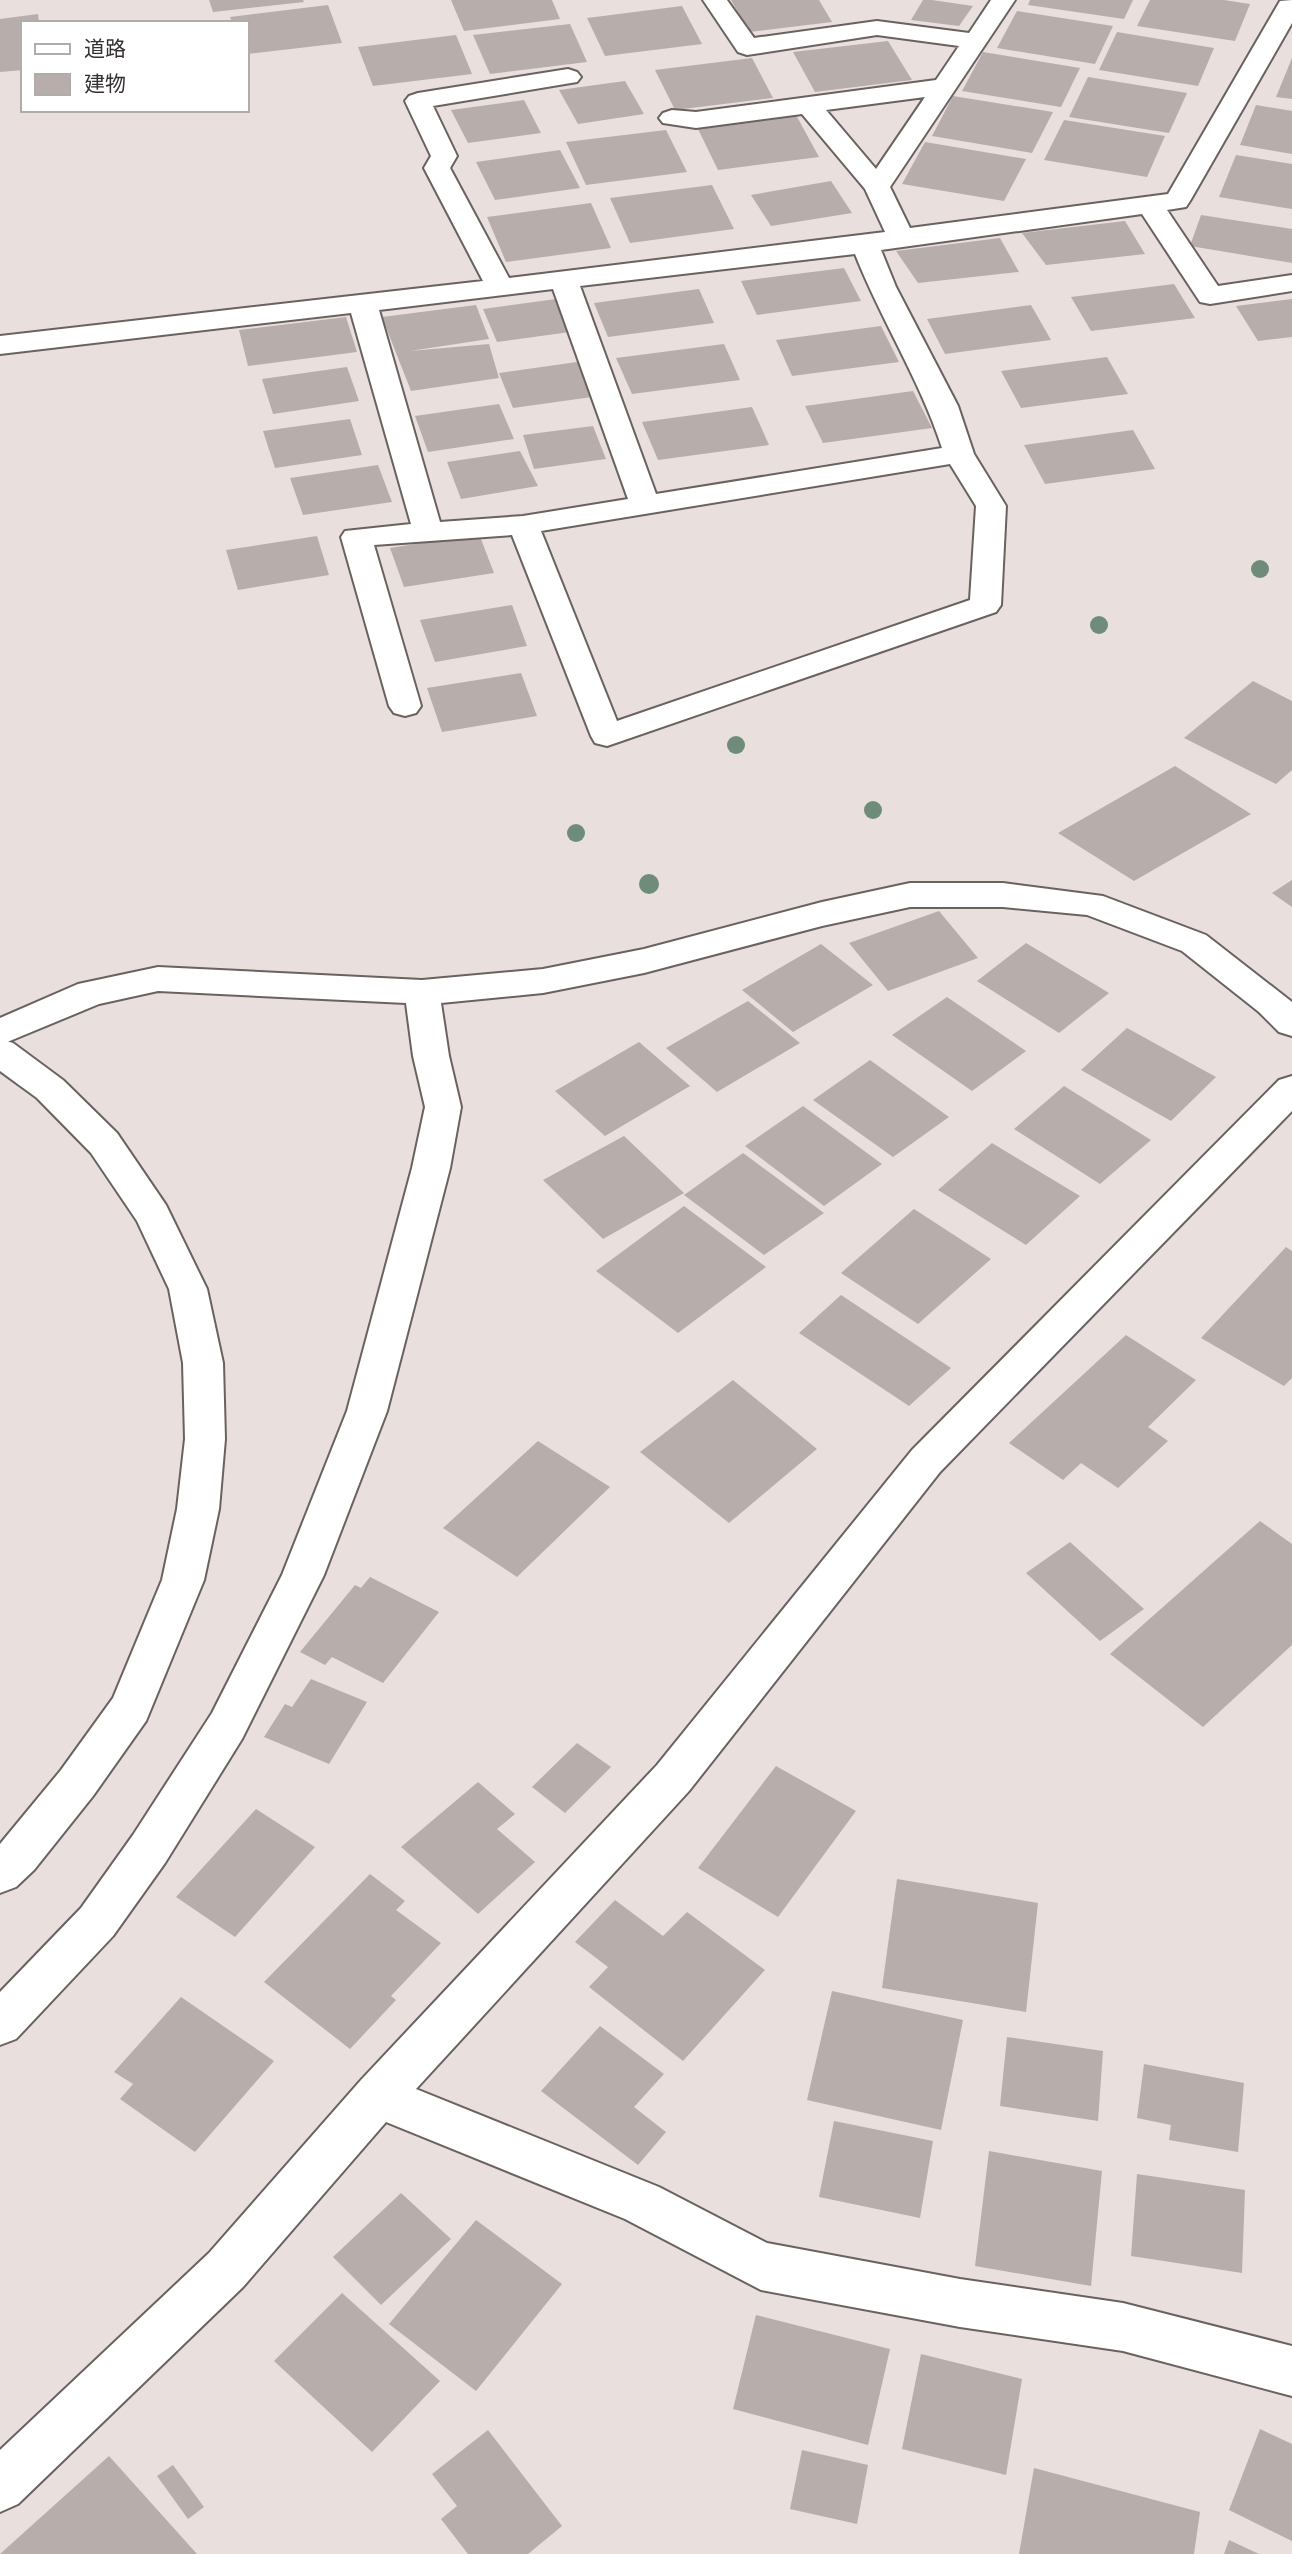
<svg xmlns="http://www.w3.org/2000/svg" width="1292" height="2554" viewBox="0 0 1292 2554" font-family="'Titillium Web','Noto Sans JP',sans-serif">
<rect width="100%" height="100%" fill="#e9dfdc"/>
<!-- building -->
<g fill="#b7aeac">
<polygon points="209,0 303,0 304,2 213,12"/>
<polygon points="451,0 552,0 560,19 464,31"/>
<polygon points="731,0 819,0 832,22 749,32"/>
<polygon points="923,0 932,0 973,6 959,26 911,20"/>
<polygon points="1030,0 1133,0 1124,19 1028,5"/>
<polygon points="1150,0 1224,0 1250,4 1235,41 1137,26"/>
<polygon points="328,5 342,43 247,54 247,23 232,23 230,17"/>
<polygon points="682,6 702,44 605,56 587,18"/>
<polygon points="1017,11 1113,26 1095,64 997,48"/>
<polygon points="38,14 39,23 23,23 23,70 0,72 0,19"/>
<polygon points="570,24 587,62 490,74 473,35"/>
<polygon points="1117,32 1214,48 1198,86 1099,70"/>
<polygon points="456,35 472,74 373,86 358,47"/>
<polygon points="888,41 912,80 815,92 793,52"/>
<polygon points="983,52 1080,68 1061,107 962,91"/>
<polygon points="752,58 773,98 675,110 655,70"/>
<polygon points="1292,58 1292,99 1276,97"/>
<polygon points="1088,77 1187,93 1169,133 1069,117"/>
<polygon points="625,81 644,114 578,124 559,90"/>
<polygon points="953,96 1053,112 1032,153 932,136"/>
<polygon points="524,100 541,133 468,143 451,110"/>
<polygon points="1256,105 1292,111 1292,154 1240,145"/>
<polygon points="796,115 819,157 718,170 697,127"/>
<polygon points="1064,120 1165,136 1147,177 1044,160"/>
<polygon points="666,130 687,172 586,185 566,142"/>
<polygon points="925,142 1026,159 1004,201 902,184"/>
<polygon points="560,150 580,188 495,200 476,162"/>
<polygon points="1236,155 1292,164 1292,209 1219,197"/>
<polygon points="831,181 852,213 771,226 751,195"/>
<polygon points="712,185 734,229 630,243 610,198"/>
<polygon points="591,203 611,248 506,262 487,217"/>
<polygon points="1201,215 1292,229 1292,263 1190,246"/>
<polygon points="1125,221 1145,254 1046,265 1022,233"/>
<polygon points="1000,238 1019,272 918,283 896,251"/>
<polygon points="844,268 861,301 757,315 741,281"/>
<polygon points="1174,284 1195,318 1091,331 1071,297"/>
<polygon points="699,289 714,323 608,337 594,303"/>
<polygon points="556,299 570,332 497,342 483,309"/>
<polygon points="1292,299 1292,337 1258,341 1236,306"/>
<polygon points="476,305 489,339 410,351 489,344 499,378 411,391 382,317"/>
<polygon points="1031,305 1051,340 945,354 927,319"/>
<polygon points="346,317 357,352 248,366 239,330"/>
<polygon points="881,326 899,362 792,376 776,340"/>
<polygon points="724,344 740,380 632,394 616,358"/>
<polygon points="1107,357 1128,394 1021,408 1001,371"/>
<polygon points="577,362 592,397 513,408 499,373"/>
<polygon points="347,367 359,401 273,414 262,379"/>
<polygon points="913,391 932,428 823,443 805,406"/>
<polygon points="499,404 514,439 428,452 415,416"/>
<polygon points="752,407 769,445 658,460 642,422"/>
<polygon points="350,419 362,455 275,468 263,431"/>
<polygon points="593,426 606,459 534,469 523,435"/>
<polygon points="1133,430 1155,469 1045,484 1024,445"/>
<polygon points="520,451 538,486 461,499 447,462"/>
<polygon points="378,465 392,502 303,515 290,478"/>
<polygon points="479,534 494,573 404,587 390,548"/>
<polygon points="317,536 329,575 238,590 226,550"/>
<polygon points="512,605 527,646 435,662 420,620"/>
<polygon points="521,673 537,716 442,732 427,688"/>
<polygon points="1253,681 1292,701 1292,770 1276,784 1184,738"/>
<polygon points="1175,766 1251,814 1134,881 1058,833"/>
<polygon points="1292,880 1292,907 1272,893"/>
<polygon points="939,911 978,958 888,991 849,943"/>
<polygon points="1026,943 1109,993 1059,1033 977,981"/>
<polygon points="821,944 873,985 793,1032 742,990"/>
<polygon points="947,997 1026,1051 972,1091 892,1035"/>
<polygon points="748,1001 800,1043 717,1092 666,1048"/>
<polygon points="1127,1028 1216,1077 1171,1121 1081,1070"/>
<polygon points="639,1042 690,1086 605,1136 555,1091"/>
<polygon points="870,1060 949,1117 893,1157 813,1100"/>
<polygon points="1064,1086 1151,1140 1100,1184 1014,1129"/>
<polygon points="803,1106 882,1164 824,1206 745,1146"/>
<polygon points="624,1136 684,1193 603,1239 543,1180"/>
<polygon points="992,1143 1080,1196 1026,1245 938,1190"/>
<polygon points="743,1153 824,1213 764,1255 684,1195"/>
<polygon points="684,1206 766,1267 678,1333 596,1271"/>
<polygon points="914,1209 991,1259 918,1324 841,1273"/>
<polygon points="1286,1247 1292,1251 1292,1378 1284,1386 1201,1338"/>
<polygon points="841,1295 951,1368 909,1406 799,1333"/>
<polygon points="1126,1335 1196,1380 1148,1427 1168,1441 1118,1488 1081,1463 1063,1480 1009,1443"/>
<polygon points="733,1380 817,1449 729,1523 640,1452"/>
<polygon points="538,1441 610,1487 517,1577 443,1528"/>
<polygon points="1260,1521 1292,1544 1292,1645 1203,1727 1110,1654"/>
<polygon points="1070,1542 1144,1609 1100,1641 1026,1573"/>
<polygon points="370,1577 439,1612 383,1683 332,1657 325,1665 300,1652 355,1585 361,1588"/>
<polygon points="311,1679 367,1702 329,1764 264,1737 285,1704 292,1707"/>
<polygon points="577,1743 611,1767 565,1813 532,1787"/>
<polygon points="776,1766 856,1811 778,1917 698,1868"/>
<polygon points="478,1782 515,1814 497,1829 535,1862 478,1914 401,1847"/>
<polygon points="256,1809 315,1847 235,1937 176,1897"/>
<polygon points="370,1874 405,1901 396,1910 441,1943 391,1996 396,2000 350,2049 264,1982"/>
<polygon points="897,1879 1038,1903 1026,2012 882,1988"/>
<polygon points="615,1900 663,1936 687,1912 765,1970 683,2061 589,1987 608,1967 575,1942"/>
<polygon points="832,1991 963,2020 941,2130 807,2100"/>
<polygon points="181,1997 274,2061 195,2152 120,2099 133,2084 114,2072"/>
<polygon points="600,2026 664,2074 634,2107 666,2132 638,2165 541,2091"/>
<polygon points="1007,2037 1103,2051 1098,2121 1000,2106"/>
<polygon points="1144,2064 1244,2083 1238,2152 1169,2140 1171,2125 1137,2118"/>
<polygon points="834,2121 933,2141 920,2218 819,2197"/>
<polygon points="989,2151 1102,2171 1091,2286 975,2266"/>
<polygon points="1137,2174 1245,2190 1242,2273 1131,2256"/>
<polygon points="401,2193 451,2239 381,2305 333,2257"/>
<polygon points="476,2220 562,2284 476,2391 389,2324"/>
<polygon points="342,2293 440,2381 372,2452 274,2361"/>
<polygon points="756,2315 890,2349 868,2445 733,2409"/>
<polygon points="921,2354 1022,2379 1006,2475 902,2449"/>
<polygon points="1260,2429 1292,2444 1292,2541 1229,2510"/>
<polygon points="488,2430 562,2526 528,2554 468,2554 441,2519 457,2506 432,2474"/>
<polygon points="802,2450 868,2465 857,2524 790,2509"/>
<polygon points="109,2456 197,2554 0,2554"/>
<polygon points="173,2465 204,2507 188,2519 157,2476"/>
<polygon points="1034,2468 1200,2512 1194,2554 1019,2554"/>
<polygon points="1229,2540 1259,2554 1224,2554"/>
</g>
<g fill="none" stroke-linecap="round" stroke-linejoin="round">
<defs>
<g id="minor">
<path d="M703,0h24l27,38 123,-17 92,12 22,-33h24l-125,187 20,41 258,-34 112,-193 12,-1v23l-102,178 -4,6 -19,3 51,76 74,-11v16l-82,13 -10,-2 -58,-88 -261,36 15,37 62,119 16,48 32,52 -5,99 -5,7 -389,134 -12,-3 -4,-7 -79,-201 -138,10 47,161 -5,7 -11,3 -11,-3 -5,-7 -48,-169 4,-6 66,-7 -60,-211 -351,41v-18l483,-55 -59,-113 7,-12 -26,-55 4,-5 9,-3 150,-24 9,3 4,5 -4,5 -144,24 24,50 -7,12 59,110 376,-46 -20,-43 -63,-75 -106,14 -33,-5 -4,-5 4,-5 9,-3 24,2 240,-32 23,-34 -82,-11 -130,20 -9,-3zM925,97l-49,72 -50,-59zM855,254c26,66 65,126 87,194l-286,46 -76,-208zM553,289l75,210 -105,17 -83,6 -61,-212zM950,464l26,42 -6,94 -353,121 -76,-190z"/>
<polygon points="910,883 1003,883 1103,896 1206,935 1292,1002 1292,1036 1279,1032 1259,1012 1182,951 1087,915 1003,907 910,907 822,926 644,973 543,993 441,1003 449,1056 461,1107 450,1168 387,1411 324,1575 242,1739 165,1863 113,1936 16,2039 0,2045 0,1992 81,1908 133,1835 212,1713 282,1575 347,1411 412,1168 425,1107 413,1056 406,1003 158,991 99,1004 0,1045 0,1018 78,984 158,967 422,980 543,969 644,949 822,902"/>
<polygon points="1292,1076 1292,1111 940,1472 689,1791 416,2089 659,2187 767,2243 960,2279 1123,2303 1292,2346 1292,2396 1123,2351 960,2327 761,2290 625,2219 386,2122 243,2287 18,2504 0,2512 0,2450 209,2253 361,2080 657,1765 912,1450 1279,1080"/>
</g>
<polygon id="tertiary" points="0,1039 13,1043 63,1080 117,1133 166,1205 207,1289 223,1363 225,1439 219,1509 204,1580 146,1721 93,1796 34,1870 16,1887 0,1893 0,1844 61,1770 113,1698 162,1580 177,1509 185,1439 183,1363 169,1289 137,1221 91,1153 37,1098 0,1071"/>
</defs>
<!-- minor casing -->
<use href="#minor" stroke="#6a625f" stroke-width="4"/>
<!-- tertiary casing -->
<use href="#tertiary" stroke="#6a625f" stroke-width="4"/>
<!-- minor -->
<use href="#minor" fill="#fff" fill-rule="evenodd"/>
<!-- tertiary -->
<use href="#tertiary" fill="#fff" fill-rule="evenodd"/>
</g>
<!-- trees -->
<g fill="#6f8c7a">
<circle cx="1260" cy="569" r="9"/>
<circle cx="1099" cy="625" r="9"/>
<circle cx="736" cy="745" r="9"/>
<circle cx="873" cy="810" r="9"/>
<circle cx="576" cy="833" r="9"/>
<circle cx="649" cy="884" r="10"/>
</g>
<!-- legend -->
<rect x="21" y="21" width="228" height="91" fill="#ffffff" stroke="#aeadac" stroke-width="2"/>
<rect x="35" y="44" width="35" height="10" fill="#ffffff" stroke="#aeadac" stroke-width="2"/>
<text x="84" y="56" font-size="21" fill="#353130">道路</text>
<rect x="35" y="74" width="35" height="21" fill="#b7aeac" stroke="#aeadac" stroke-width="2"/>
<text x="84" y="91" font-size="21" fill="#353130">建物</text>
</svg>
